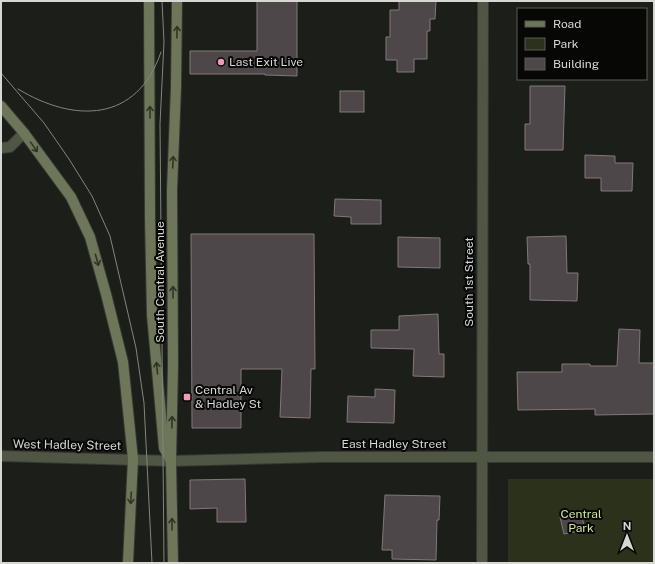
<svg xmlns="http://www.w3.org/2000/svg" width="655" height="564" viewBox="0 0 655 564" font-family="'Public Sans',sans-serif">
<rect width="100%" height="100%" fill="#1c1e19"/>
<!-- green -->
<rect fill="#2b311a" x="508" y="479" width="146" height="84"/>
<!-- building -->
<g fill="#4e4749" stroke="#80787a">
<polygon points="257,1 297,1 297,76 265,75 265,74 190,74 190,51 257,51"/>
<polygon points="399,1 436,1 435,19 430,19 430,31 427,31 427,59 414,59 414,72 397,72 397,60 386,60 386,37 390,37 390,10 399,10"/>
<polygon points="530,86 565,86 563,150 525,150 525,124 530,124"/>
<rect x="340" y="91" width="24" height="21"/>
<polygon points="585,155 615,156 615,163 633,163 632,191 601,191 601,178 585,178"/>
<polygon points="335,199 381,200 381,224 351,224 351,217 334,216"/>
<polygon points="191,234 314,234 315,369 311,369 310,418 280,417 282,369 241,369 241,428 192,428"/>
<polygon points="566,236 567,273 578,273 577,301 530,300 530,264 528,264 527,237"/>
<polygon points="398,237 440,238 440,268 398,267"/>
<polygon points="438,314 439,354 444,354 444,377 413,376 414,349 371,348 371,330 399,330 399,316"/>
<polygon points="619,329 640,330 639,363 654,363 654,414 595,415 595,409 518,410 517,372 562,372 562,364 590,364 590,366 617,366"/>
<polygon points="375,389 395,390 394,423 347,422 348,396 375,397"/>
<polygon points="245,479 246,522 217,522 217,508 190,509 190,480"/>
<polygon points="385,495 440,496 439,520 437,520 436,560 392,559 392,550 382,550"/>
<polygon points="581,512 585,530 564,534 560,517"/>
</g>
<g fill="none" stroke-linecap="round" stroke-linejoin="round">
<defs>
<g id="minor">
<polyline points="1,148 10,147 24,133"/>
<polyline points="1,456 171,461 322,457 654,457"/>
<polyline points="482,563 483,1"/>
</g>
<g id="secondary">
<polyline points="149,1 150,218 152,315 164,448 170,459"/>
<polyline points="1,106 24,133 71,197 90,237 106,294 123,362 133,459 128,563"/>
<polyline points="173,563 171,461 173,365 172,190 176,87 177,1"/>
</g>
</defs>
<!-- minor casing -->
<use href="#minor" stroke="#363833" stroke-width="12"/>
<!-- secondary casing -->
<use href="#secondary" stroke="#363833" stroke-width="12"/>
<!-- minor -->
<use href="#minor" stroke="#505644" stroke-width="10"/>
<!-- secondary -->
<use href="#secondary" stroke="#6e7659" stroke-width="10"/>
<!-- tram -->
<g stroke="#838580" stroke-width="1">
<polyline points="162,1 164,42 160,124 164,563"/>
<polyline points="1,73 44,123 69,159 92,196 110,236 136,348 144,403 152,563"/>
<path d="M18,89c56,34 119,34 143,-37"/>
</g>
</g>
<!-- one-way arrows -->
<defs><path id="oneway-shaft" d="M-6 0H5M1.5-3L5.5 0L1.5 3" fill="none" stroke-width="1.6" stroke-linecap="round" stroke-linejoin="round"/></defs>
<g stroke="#303427">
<use href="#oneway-shaft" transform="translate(177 32) rotate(-89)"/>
<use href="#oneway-shaft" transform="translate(150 112) rotate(-90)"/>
<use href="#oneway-shaft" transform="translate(34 147) rotate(55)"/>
<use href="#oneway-shaft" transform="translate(173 162) rotate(-87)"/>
<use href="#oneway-shaft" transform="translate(97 260) rotate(74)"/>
<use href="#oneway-shaft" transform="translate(173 292) rotate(-90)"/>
<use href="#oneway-shaft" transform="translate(157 368) rotate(-95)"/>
<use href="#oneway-shaft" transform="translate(172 422) rotate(-89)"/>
<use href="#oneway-shaft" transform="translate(131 498) rotate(93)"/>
<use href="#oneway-shaft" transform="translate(172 524) rotate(-91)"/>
</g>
<!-- markers -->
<g fill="#f09ab5" stroke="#070806" stroke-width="1.5">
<circle cx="221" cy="62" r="4"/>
<rect x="183" y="393" width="8" height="8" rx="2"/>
</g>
<g text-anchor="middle" stroke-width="4" stroke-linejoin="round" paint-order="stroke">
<!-- poi labels -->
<g font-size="12" fill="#d7d8d4" stroke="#070806" text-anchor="start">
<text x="229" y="66">Last Exit Live</text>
<text x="195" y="394">Central Av<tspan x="195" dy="14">&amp; Hadley St</tspan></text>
</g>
<!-- street labels -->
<g font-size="12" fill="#d7d8d4" stroke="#070806">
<text transform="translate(160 282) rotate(-90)" y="4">South Central Avenue</text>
<text transform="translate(469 282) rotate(-90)" y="4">South 1st Street</text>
<text x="394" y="448">East Hadley Street</text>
<text transform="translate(67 445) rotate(1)" y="4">West Hadley Street</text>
</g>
<!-- park labels -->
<g font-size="12" fill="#cee39b" stroke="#070806">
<text x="581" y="518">Central<tspan x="581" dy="14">Park</tspan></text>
</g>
</g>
<!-- border -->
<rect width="655" height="564" fill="none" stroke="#d7d8d4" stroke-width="4"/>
<!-- legend -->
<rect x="517" y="8" width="130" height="72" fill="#070806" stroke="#5a5b58"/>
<rect x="525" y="21" width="20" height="6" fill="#6e7659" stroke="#5a5b58"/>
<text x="553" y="28" font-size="12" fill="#d7d8d4">Road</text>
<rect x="525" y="38" width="20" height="12" fill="#2b311a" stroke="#5a5b58"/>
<text x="553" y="48" font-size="12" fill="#d7d8d4">Park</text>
<rect x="525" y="58" width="20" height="12" fill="#4e4749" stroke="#5a5b58"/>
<text x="553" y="68" font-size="12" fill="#d7d8d4">Building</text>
<!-- north arrow -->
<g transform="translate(627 536)" stroke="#070806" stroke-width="3" paint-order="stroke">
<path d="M0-3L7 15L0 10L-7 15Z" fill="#d7d8d4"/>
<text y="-6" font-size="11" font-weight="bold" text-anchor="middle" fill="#d7d8d4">N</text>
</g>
</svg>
